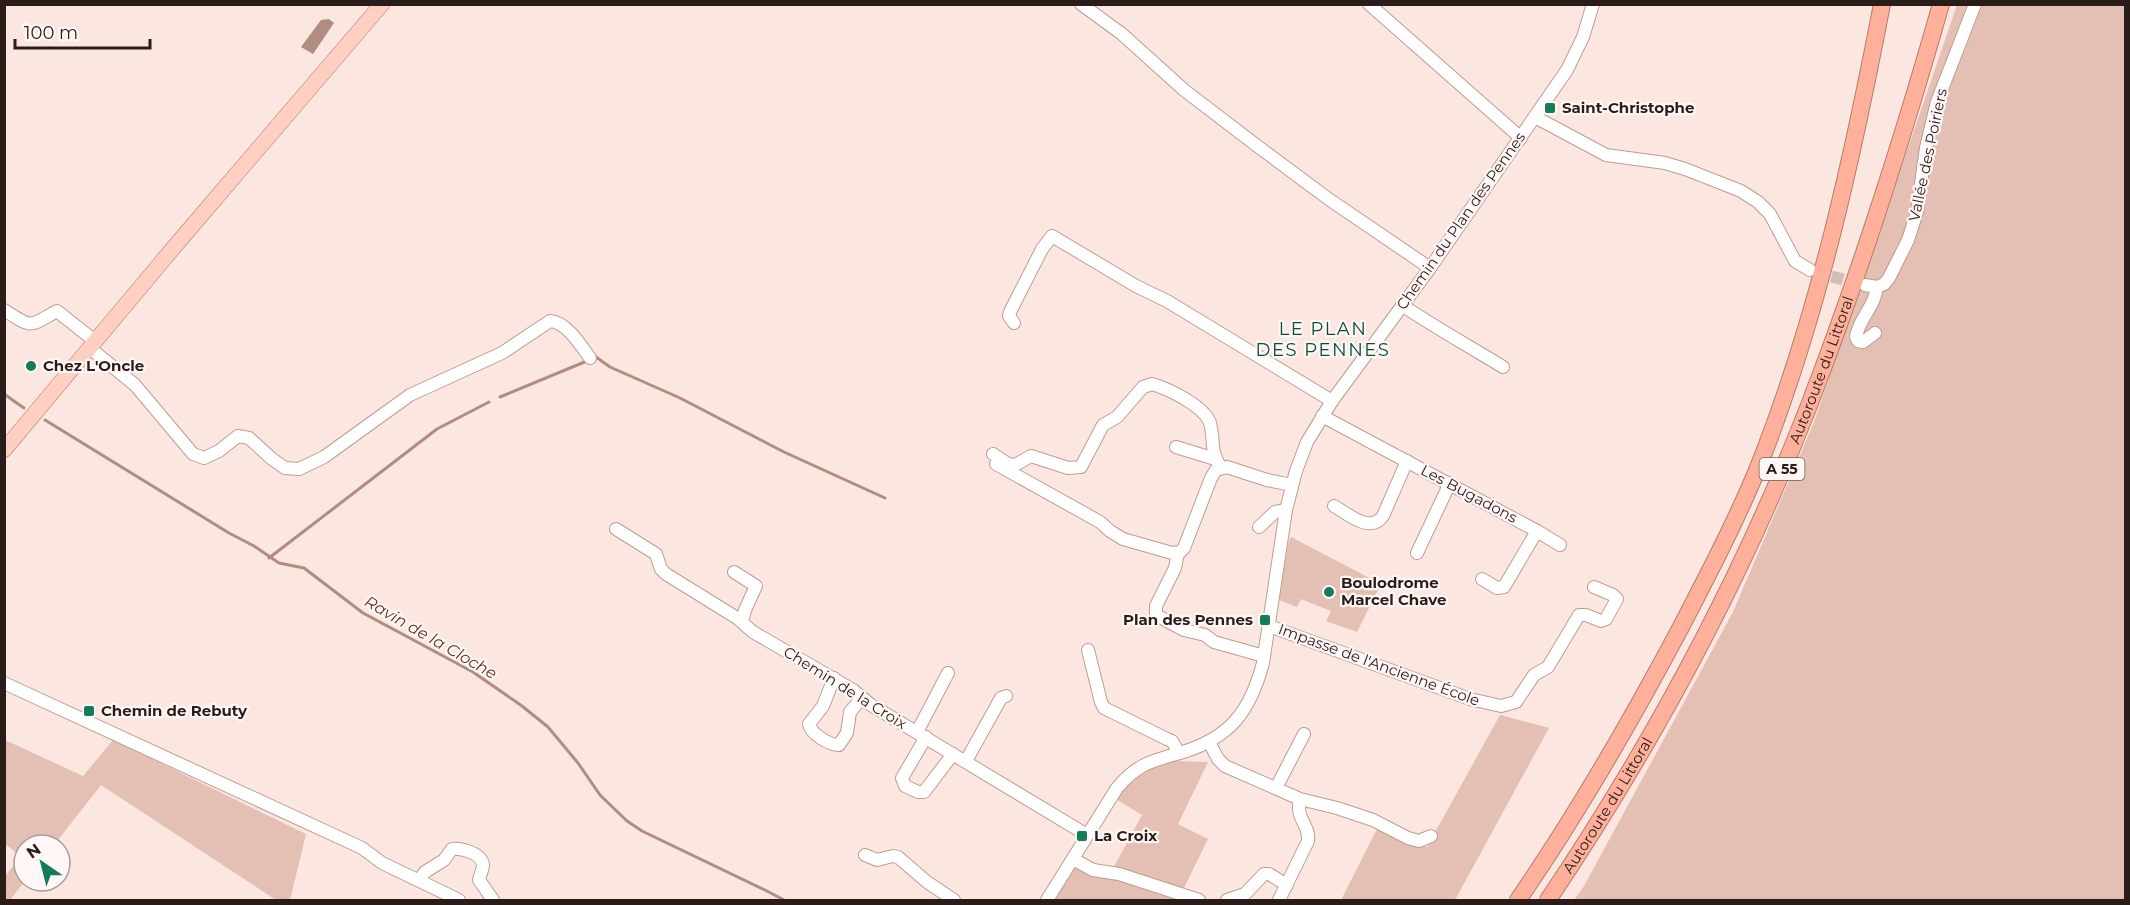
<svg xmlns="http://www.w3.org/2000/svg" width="2130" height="905" viewBox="0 0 2130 905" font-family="Montserrat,sans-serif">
<rect width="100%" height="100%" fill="#fce6e0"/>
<!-- green -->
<g fill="#e3bfb4">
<polygon points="1957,5 2125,5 2125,900 1574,900 1584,886 1733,612 1814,422"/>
<polygon points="1291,537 1381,584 1357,632 1326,621 1331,611 1301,599 1297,607 1279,600 1288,544"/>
<polygon points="1500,715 1549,728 1455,900 1341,900 1377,829 1427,847"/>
<polygon points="5,740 83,776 113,740 306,834 290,900 276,900 101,785 54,845 24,845 25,881 10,900 5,900 5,876 21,856 5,844"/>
<path d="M1173,761l35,1 -30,62 30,15 -29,59 5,2h-130l21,-35 34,11 33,-61 -26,-16c21,-25 26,-29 57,-38z"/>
</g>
<!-- water -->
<polygon fill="#b08c81" points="329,19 334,23 313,54 301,47 321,20"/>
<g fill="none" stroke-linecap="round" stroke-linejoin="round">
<!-- stream -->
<g stroke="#b08c81" stroke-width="3">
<polyline points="596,357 610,367 680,398 784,452 885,498"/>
<polyline points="4,394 24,408"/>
<polyline points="500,397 587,361"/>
<polyline points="45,420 229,533 254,546 279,563 304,568 363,613 473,672 522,706 548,727 578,763 600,795 627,821 642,831 767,891 784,900"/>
<polyline points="269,558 437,429 489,402"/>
</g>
<!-- minor-tunnel -->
<polyline stroke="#d2beb8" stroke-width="12" stroke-dasharray="12 6" stroke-linecap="butt" points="1814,272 1861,284"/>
<defs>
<g id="minor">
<polyline points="1081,4 1122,34 1184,90 1256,145 1330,200 1430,268"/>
<polyline points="1369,4 1521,138"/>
<polyline points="1535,117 1606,155 1665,163 1685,169 1741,191 1758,202 1770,214 1795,261 1810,270"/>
<polyline points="1865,285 1877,287 1884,284 1889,278 1908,240 1917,212 1926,148 1937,102 1975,4"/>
<path d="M1402,305c32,22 67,41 101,62"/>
<path d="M4,310c30,19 24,17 53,1l39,31"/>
<polyline points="1014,323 1009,316 1010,312 1042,249 1052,236 1136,286 1167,301 1332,401"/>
<path d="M1875,333l-12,9 -5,-1 -2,-4c3,-19 19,-30 21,-50"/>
<path d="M91,349l44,36 58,69 11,4 15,-7 19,-15 11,2 23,21 13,9 14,1 25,-12 86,-62 92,-42 48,-32c17,1 31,25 40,37"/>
<polyline points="1322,416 1537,531 1504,587 1497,588 1482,579"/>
<polyline points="1176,447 1215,459"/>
<path d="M993,454l15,10 7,1 16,-9 37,12 13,-1 22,-42 14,-8 26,-30 9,-3c17,5 52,22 58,39 5,18 -1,26 11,45"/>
<polyline points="996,464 1100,522 1110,531 1123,539 1172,553 1180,552 1184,548 1211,478 1216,470 1227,467 1267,480 1292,485"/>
<path d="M1334,506c14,8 36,28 49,10l24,-55"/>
<polyline points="1259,527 1275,512 1286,510"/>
<polyline points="616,529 656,554 661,569 666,574 737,618 753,632 853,690 871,705 1087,835"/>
<polyline points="1537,531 1560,545"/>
<polyline points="1178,553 1175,568 1156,606 1156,615 1184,630 1205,635 1214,642 1264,656"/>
<polyline points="1417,553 1450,483"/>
<polyline points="734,572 756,586 745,610 742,622"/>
<polyline points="1269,626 1470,699 1501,706 1516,702 1534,675 1548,667 1579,615 1586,615 1601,621 1606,619 1617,599 1613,595 1594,587"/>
<polyline points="1088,650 1101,702 1104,708 1167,739 1172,741 1179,753"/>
<path d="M834,678l-11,28 -14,18c2,10 20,21 30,21l8,-12 3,-21 12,-14"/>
<polyline points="4,683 362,848 382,863 459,900"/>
<polyline points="917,732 948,673"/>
<polyline points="926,737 902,778 905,786 918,792 924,792 953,754"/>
<polyline points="1209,742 1218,759 1225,766 1300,799 1337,808 1373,820 1408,838 1419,841 1431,836"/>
<polyline points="966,761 1001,698 1006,696"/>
<polyline points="1276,788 1304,734"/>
<polyline points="865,855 877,860 893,856 898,857 927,882 954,900"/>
<polyline points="1073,859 1093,870 1119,874 1199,900"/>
<path d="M419,880l6,-8 19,-12 8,-11c9,-1 30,4 31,16 0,4 -3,10 -4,15l14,20"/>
<path d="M1047,900l70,-112c20,-24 34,-27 63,-35 50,-15 70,-41 83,-90l23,-153 10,-39 11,-29 25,-41 98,-133 137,-198 16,-33 10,-33"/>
<polyline points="1227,900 1245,894 1264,874 1269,874 1287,885"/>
<path d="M1279,900l29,-59c2,-17 -13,-21 -8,-42"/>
</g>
<polyline id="major" points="4,450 175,246 382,4"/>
<g id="highway">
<path d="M1518,900c60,-87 113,-179 163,-273 30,-58 61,-117 84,-177 55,-144 88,-295 117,-446"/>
<path id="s1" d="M1548,900c103,-153 193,-320 260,-492 51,-132 94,-267 133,-404"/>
</g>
</defs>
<!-- minor casing -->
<use href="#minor" stroke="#be9d93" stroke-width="14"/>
<!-- major casing -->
<use href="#major" stroke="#b47c6d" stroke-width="16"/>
<!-- highway casing -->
<use href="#highway" stroke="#b47c6d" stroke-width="18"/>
<!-- minor -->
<use href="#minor" stroke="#fff" stroke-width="12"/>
<!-- major -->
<use href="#major" stroke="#ffd0c2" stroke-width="15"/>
<!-- highway -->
<use href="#highway" stroke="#ffb09a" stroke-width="16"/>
</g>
<!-- markers -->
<g fill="#147c56" stroke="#fff7f5" stroke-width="2">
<rect x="1544" y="102" width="12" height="12" rx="3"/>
<circle cx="31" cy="366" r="6"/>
<circle cx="1329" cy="592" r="6"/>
<rect x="1259" y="614" width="12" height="12" rx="3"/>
<rect x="83" y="705" width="12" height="12" rx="3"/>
<rect x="1076" y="830" width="12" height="12" rx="3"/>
</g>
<g text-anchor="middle" stroke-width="4.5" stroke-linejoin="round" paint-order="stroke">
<!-- shield labels -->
<rect fill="#fff7f5" stroke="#695e5b" stroke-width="1.5" x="1759.5" y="458" width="45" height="22" rx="4.5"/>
<g font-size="14" font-weight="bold" fill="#291c19">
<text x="1782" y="474">A 55</text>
</g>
<!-- poi labels -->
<g font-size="15" font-weight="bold" fill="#291c19" stroke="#fff7f5" text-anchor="start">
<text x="1562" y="113">Saint-Christophe</text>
<text x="43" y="371">Chez L'Oncle</text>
<text x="1341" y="588">Boulodrome<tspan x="1341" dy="17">Marcel Chave</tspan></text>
<text x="1253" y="625" text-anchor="end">Plan des Pennes</text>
<text x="101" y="716">Chemin de Rebuty</text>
<text x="1094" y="841">La Croix</text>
</g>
<!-- street labels -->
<g font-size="15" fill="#291c19" stroke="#fff7f5">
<text transform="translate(1928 155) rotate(-78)" y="5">Vallée des Poiriers</text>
<text transform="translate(1461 221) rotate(-55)" y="5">Chemin du Plan des Pennes</text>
<text dy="5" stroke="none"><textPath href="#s1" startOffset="598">Autoroute du Littoral</textPath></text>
<text transform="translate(1469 494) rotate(28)" y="5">Les Bugadons</text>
<text transform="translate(1379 665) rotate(20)" y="5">Impasse de l'Ancienne École</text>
<text transform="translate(845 688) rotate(32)" y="5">Chemin de la Croix</text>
<text dy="5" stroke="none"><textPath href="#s1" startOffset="112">Autoroute du Littoral</textPath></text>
</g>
<!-- water labels -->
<g font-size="16" font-style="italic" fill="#623022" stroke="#fff7f5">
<text transform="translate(431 637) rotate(30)" y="6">Ravin de la Cloche</text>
</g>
<!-- quarter labels -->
<g font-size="18" letter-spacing="1.5" fill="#075036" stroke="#fff7f5">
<text x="1323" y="335">LE PLAN<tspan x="1323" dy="21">DES PENNES</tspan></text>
</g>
</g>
<!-- border -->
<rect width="2130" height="905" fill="none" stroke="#291c19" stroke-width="12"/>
<!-- north arrow -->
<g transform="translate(42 863) rotate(325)"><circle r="28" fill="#fff7f5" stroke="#a99f9d" stroke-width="1.5"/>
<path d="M0-4.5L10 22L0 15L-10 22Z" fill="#147c56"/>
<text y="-9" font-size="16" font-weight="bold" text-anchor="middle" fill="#291c19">N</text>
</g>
<!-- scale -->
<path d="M15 39v9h135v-9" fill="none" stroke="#291c19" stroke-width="3"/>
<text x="24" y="39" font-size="18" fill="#291c19" stroke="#fff7f5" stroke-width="4.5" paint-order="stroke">100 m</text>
</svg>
